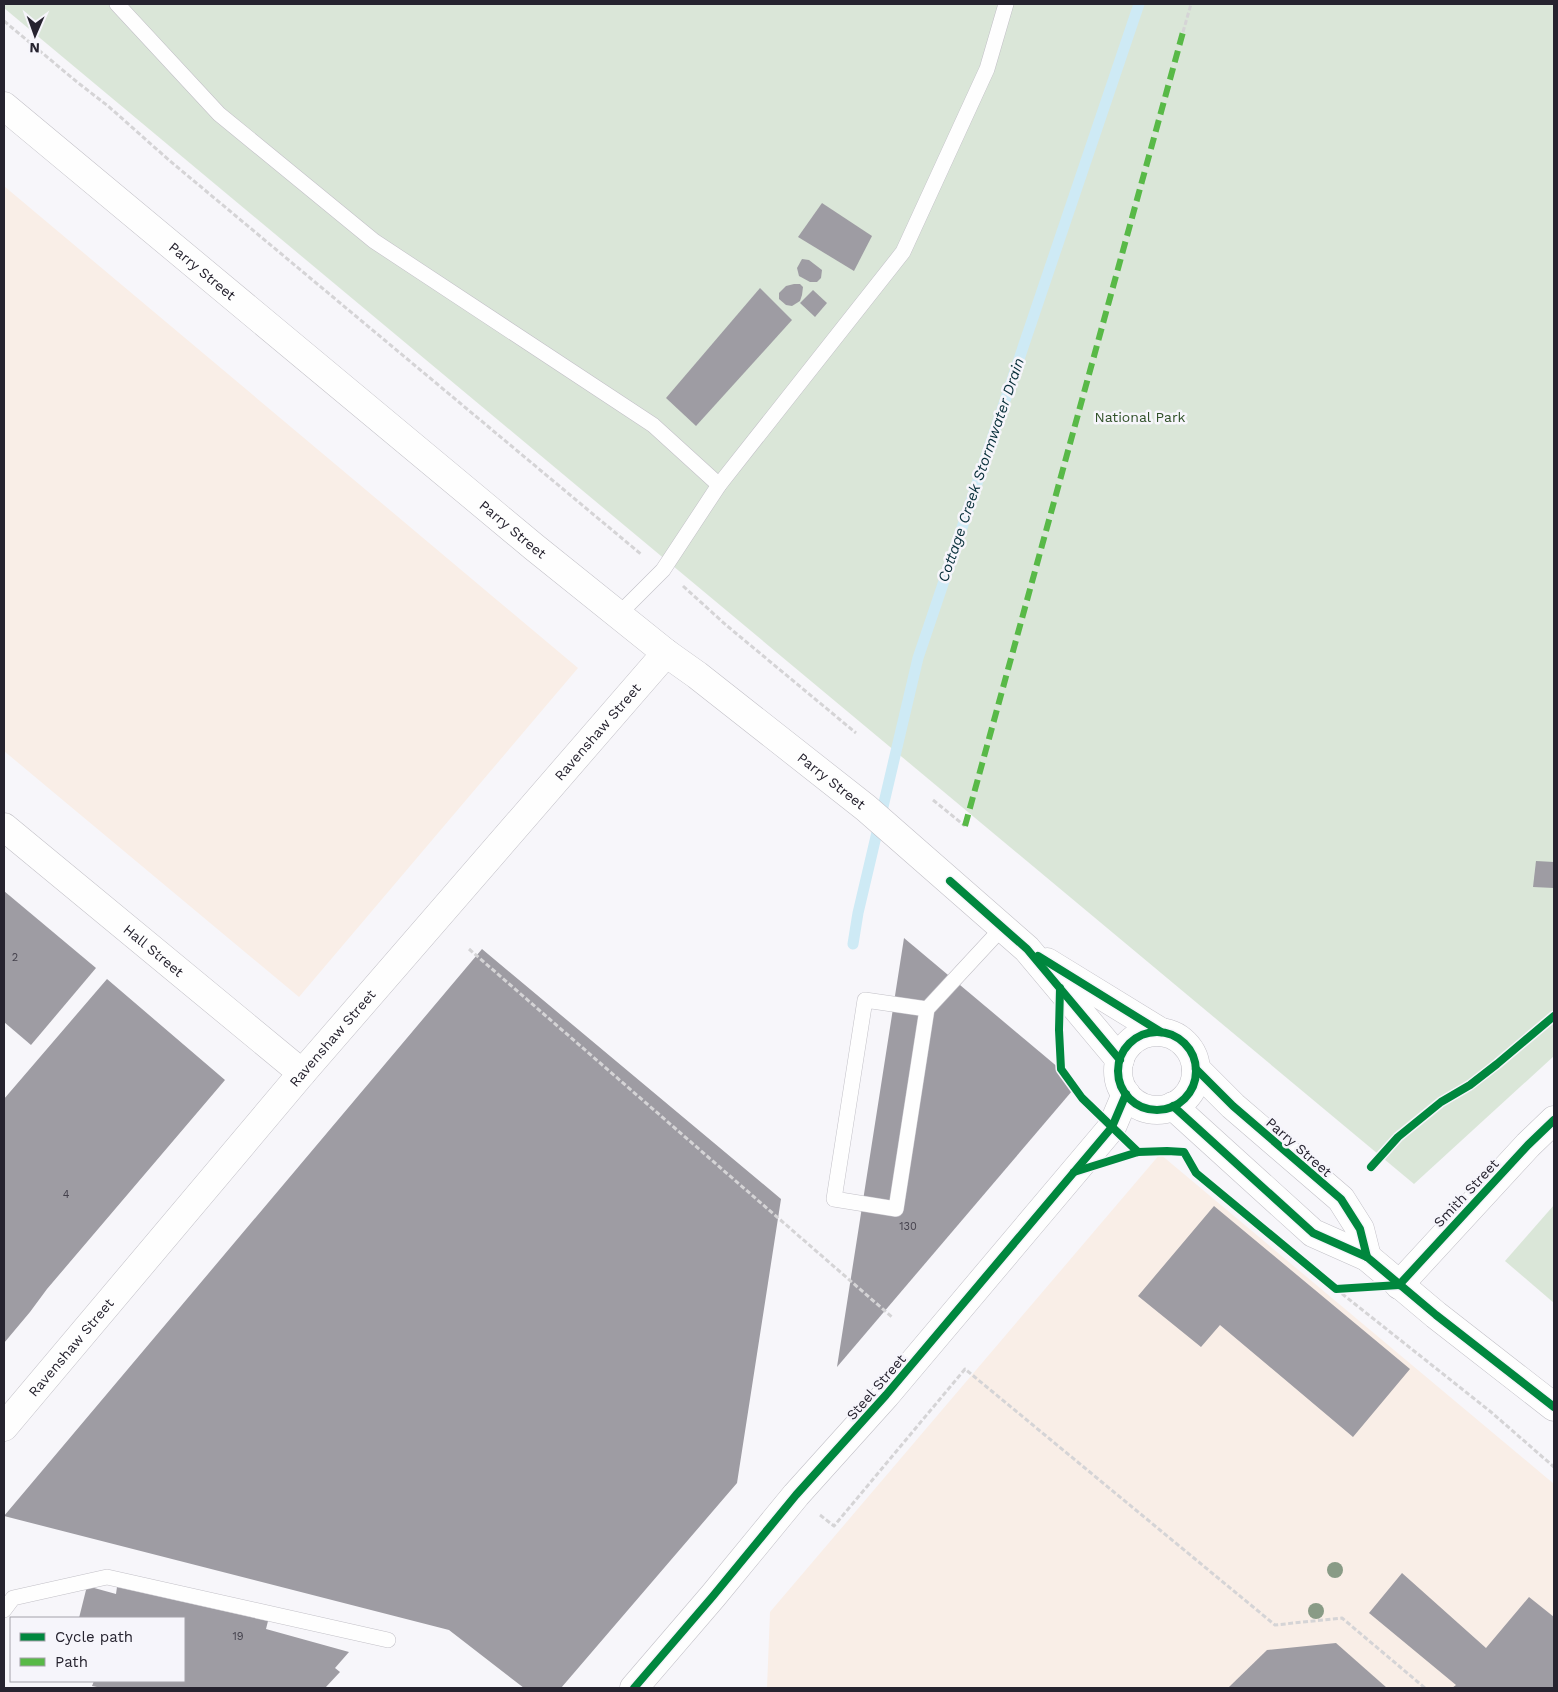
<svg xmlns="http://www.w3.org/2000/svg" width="1558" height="1692" viewBox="0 0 1558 1692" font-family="'Work Sans',sans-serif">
<rect width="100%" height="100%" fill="#f7f6fa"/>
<!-- commercial -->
<g fill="#f9eee7">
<polygon points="4,186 578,668 299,997 4,751"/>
<polygon points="1160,1154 1554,1484 1554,1688 767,1688 770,1612"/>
</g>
<!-- green -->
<g fill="#dae6d8">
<polygon points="4,4 1554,4 1554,1056 1414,1184 4,8"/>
<polygon points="1554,1205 1554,1303 1505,1261"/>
</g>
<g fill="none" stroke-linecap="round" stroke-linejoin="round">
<!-- stream -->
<polyline stroke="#ceeaf5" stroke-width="11" points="853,944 858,913 918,658 1139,4"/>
</g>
<!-- building -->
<g fill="#9e9ca3">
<polygon points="822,203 872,236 854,271 798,237"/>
<polygon points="802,259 809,260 822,270 821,278 817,282 810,282 799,276 797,268"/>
<polygon points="794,284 800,284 803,287 802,295 800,301 792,306 786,305 779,299 779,293 786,286"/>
<polygon points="760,288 792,320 696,426 666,398"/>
<polygon points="813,290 827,303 815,317 800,303"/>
<polygon points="1536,861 1554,862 1554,888 1533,887"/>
<polygon points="4,891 96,968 31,1045 4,1022"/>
<polygon points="904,938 1078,1084 837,1367"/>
<polygon points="482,949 781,1199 737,1483 561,1688 524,1688 449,1630 4,1516"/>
<polygon points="107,979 225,1080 47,1289 30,1312 4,1343 4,1099"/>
<polygon points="1214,1206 1410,1369 1353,1437 1220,1325 1201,1347 1138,1296"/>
<polygon points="1402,1573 1486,1648 1529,1597 1554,1617 1554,1688 1452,1688 1456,1685 1369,1613"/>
<polygon points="87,1586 116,1594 117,1587 268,1621 266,1629 349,1652 335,1668 340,1672 325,1688 102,1688 92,1686 94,1681 184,1681 184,1618 79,1618"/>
<polygon points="1336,1643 1387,1688 1228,1688 1267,1650"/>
</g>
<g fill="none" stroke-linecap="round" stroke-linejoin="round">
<defs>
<g id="service">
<polyline points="117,4 219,114 374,241 653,425 719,485"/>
<polyline points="618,615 663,570 719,485 903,252 987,69 1006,4"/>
<polyline points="927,1009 865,1000 834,1199 896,1209 927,1009 1003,927"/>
<polyline points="4,1610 13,1598 107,1577 388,1640"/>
</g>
<g id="minor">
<path id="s1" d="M4,827l298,246"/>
<path id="s2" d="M4,1427l298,-354 364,-420"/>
</g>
<g id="tertiary">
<path id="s3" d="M4,106l530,441 132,106 31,22 169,133 161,141 93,111"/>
<polyline points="1047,962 1161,1032"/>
<circle cx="1157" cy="1071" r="39"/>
<polyline points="1196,1069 1233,1106 1341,1199 1360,1229 1367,1257"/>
<polyline points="1173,1106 1313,1233 1367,1257 1436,1315 1554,1407"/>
<polyline points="1399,1285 1528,1145 1554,1120"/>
<polyline points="634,1688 713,1596 796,1495 886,1395 1112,1127 1126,1094"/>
</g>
</defs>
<!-- service casing -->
<use href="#service" stroke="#c2c0c7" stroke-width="16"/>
<!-- minor casing -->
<use href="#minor" stroke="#c2c0c7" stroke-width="29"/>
<!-- tertiary casing -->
<use href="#tertiary" stroke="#c2c0c7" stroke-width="29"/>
<!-- path -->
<g stroke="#d5d4d6" stroke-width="3" stroke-dasharray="5 2.5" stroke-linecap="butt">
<polyline points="4,21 77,82 108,106 170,161 642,555"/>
<polyline points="1183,32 1191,4"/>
<polyline points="683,586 726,625 856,733"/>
<polyline points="933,800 965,826"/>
<polyline points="469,949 892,1317"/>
<polyline points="1336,1289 1491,1412 1554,1467"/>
<polyline points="820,1515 834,1526 965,1369 1275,1625 1342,1618 1425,1688"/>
</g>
<!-- service -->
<use href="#service" stroke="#fefefe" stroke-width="15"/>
<!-- minor -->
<use href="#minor" stroke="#fefefe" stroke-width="28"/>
<!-- tertiary -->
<use href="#tertiary" stroke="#fefefe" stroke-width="28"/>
<!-- quiet -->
<polyline stroke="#58b947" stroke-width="6" stroke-dasharray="12 6" stroke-linecap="butt" points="965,826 1183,32"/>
<defs>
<g id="cycleway">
<polyline points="950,881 1027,949 1120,1060"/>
<polyline points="1038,956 1161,1032"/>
<polyline points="1060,988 1059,1030 1061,1069 1082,1098 1138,1152"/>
<circle cx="1157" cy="1071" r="39"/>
<polyline points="1196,1069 1233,1106 1341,1199 1360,1229 1367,1257"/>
<polyline points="1173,1106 1313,1233 1367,1257 1436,1315 1554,1407"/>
<polyline points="1371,1167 1398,1137 1441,1102 1470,1085 1497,1064 1554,1016"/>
<polyline points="1074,1172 1138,1152 1167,1151 1184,1152 1196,1173 1336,1289 1399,1285"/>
<polyline points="1399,1285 1528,1145 1554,1120"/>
<polyline points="634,1688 713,1596 796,1495 886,1395 1112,1127 1126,1094"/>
</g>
</defs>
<!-- cycleway casing -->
<use href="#cycleway" stroke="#f6f5fb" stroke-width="11"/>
<!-- cycleway -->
<use href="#cycleway" stroke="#00873e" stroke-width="8"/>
</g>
<!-- trees -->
<g fill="#899b86">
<circle cx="1335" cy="1570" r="8"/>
<circle cx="1316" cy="1611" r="8"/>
</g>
<g text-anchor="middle" stroke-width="5" stroke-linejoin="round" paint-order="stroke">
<!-- number labels -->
<g font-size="11" fill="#44414c">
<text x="15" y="961">2</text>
<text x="66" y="1198">4</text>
<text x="908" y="1230">130</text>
<text x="238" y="1640">19</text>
</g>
<!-- street labels -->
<g font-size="14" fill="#26232f" stroke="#f6f5fb">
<text dy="5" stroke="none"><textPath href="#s3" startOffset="258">Parry Street</textPath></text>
<text dy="5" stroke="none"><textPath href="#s3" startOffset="662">Parry Street</textPath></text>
<text dy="5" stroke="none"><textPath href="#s2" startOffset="914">Ravenshaw Street</textPath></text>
<text dy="5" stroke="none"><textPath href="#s3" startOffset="1068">Parry Street</textPath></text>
<text dy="5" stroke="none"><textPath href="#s1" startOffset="194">Hall Street</textPath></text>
<text dy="5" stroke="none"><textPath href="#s2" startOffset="509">Ravenshaw Street</textPath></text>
<text transform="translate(1299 1147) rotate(41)" y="5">Parry Street</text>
<text transform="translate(1466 1193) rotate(-47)" y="5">Smith Street</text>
<text dy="5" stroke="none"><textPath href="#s2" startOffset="104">Ravenshaw Street</textPath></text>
<text transform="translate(876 1387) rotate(-49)" y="5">Steel Street</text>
</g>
<!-- park labels -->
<g font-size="14" fill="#2f5027" stroke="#f6f5fb">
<text x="1140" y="422">National Park</text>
</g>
<!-- water labels -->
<g font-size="15" font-style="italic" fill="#082f3a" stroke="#f6f5fb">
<text transform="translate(981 470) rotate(-71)" y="5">Cottage Creek Stormwater Drain</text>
</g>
</g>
<!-- border -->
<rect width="1558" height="1692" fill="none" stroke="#26232f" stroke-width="10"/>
<!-- legend -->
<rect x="10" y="1617" width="175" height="65" fill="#f6f5fb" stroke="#a3a1a9"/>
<rect x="20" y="1633" width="25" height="8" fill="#00873e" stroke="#a3a1a9"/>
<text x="55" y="1642" font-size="15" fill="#26232f">Cycle path</text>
<rect x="20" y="1658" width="25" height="8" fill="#58b947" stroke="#a3a1a9"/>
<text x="55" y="1667" font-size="15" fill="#26232f">Path</text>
<!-- north arrow -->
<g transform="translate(35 35) rotate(182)" stroke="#f6f5fb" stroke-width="4" paint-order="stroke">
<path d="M0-4L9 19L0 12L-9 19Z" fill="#26232f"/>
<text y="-8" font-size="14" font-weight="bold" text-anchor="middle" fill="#26232f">N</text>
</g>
</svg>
